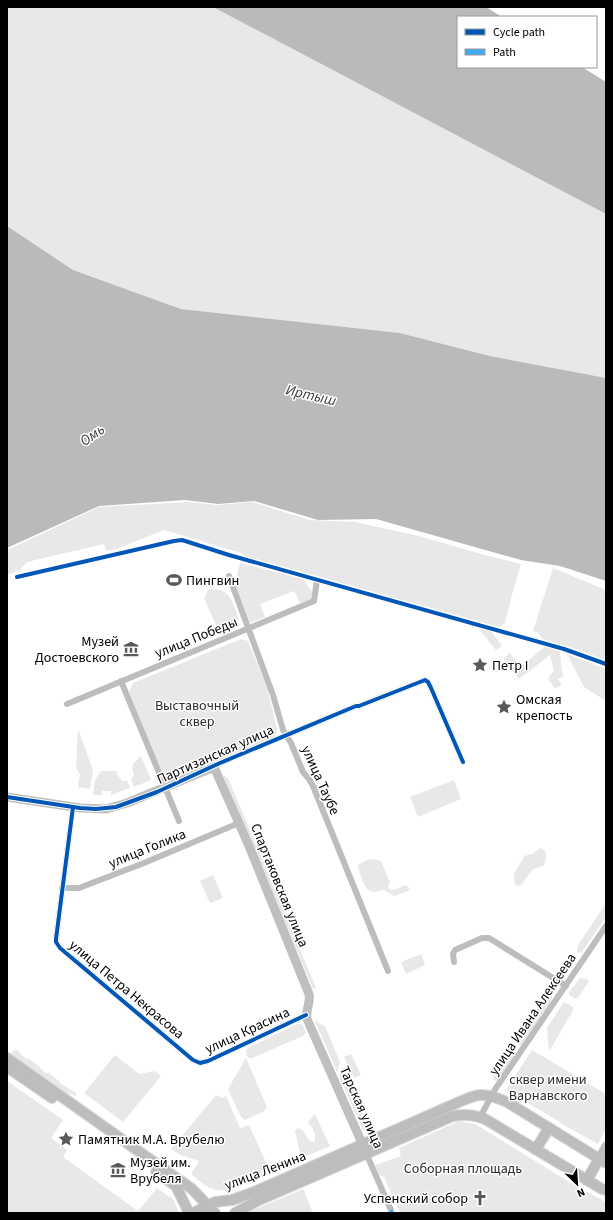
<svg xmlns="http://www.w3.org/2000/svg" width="613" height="1220" viewBox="0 0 613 1220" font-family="'Source Sans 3',sans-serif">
<rect width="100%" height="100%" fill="#fff"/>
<!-- green -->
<g fill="#e8e8e8">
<polygon points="7,7 213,7 606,214 606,378 490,356 400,333 181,309 73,270 7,226"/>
<polygon points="189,502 217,505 252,502 310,520 355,522 419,536 478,553 521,564 512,595 505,623 499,627 245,556 241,553 164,530 119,548 106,551 104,544 27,562 20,570 7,575 7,550 99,507"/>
<polygon points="240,563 303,579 312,592 311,599 300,603 294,591 260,604 265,617 250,623 235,583"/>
<polygon points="553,568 606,590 606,660 576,649 542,639 538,632 533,631"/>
<path d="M209,589c22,-1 23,12 30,30l-13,12 -6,3 -16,-36z"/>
<polygon points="478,628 491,631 502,646 496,650"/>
<polygon points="241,639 248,641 267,687 277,729 276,736 171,781 167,781 163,777 129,691 133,683"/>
<polygon points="546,646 560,652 562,672 564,676 558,679 562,685 555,689 548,679 550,678 549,676 554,671 550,655 519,679 503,659 510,653 520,667"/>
<polygon points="567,654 606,669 606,701 584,687"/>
<polygon points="78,729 93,770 90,789 78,787 80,774 76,768"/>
<path d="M141,756l10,24 -17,7 -3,-7 3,-5c-3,-11 -2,-11 7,-19z"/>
<polygon points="101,771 117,771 117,774 122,781 127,781 130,788 111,795 111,791 102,791 102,795 93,795 95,780"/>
<polygon points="223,775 228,778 316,988 313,989"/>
<polygon points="454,780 461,799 418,817 410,797"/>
<path d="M540,848l5,2c2,6 1,11 -2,16l-10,3 -12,16 -5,1c-6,-15 3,-17 8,-30l9,-2z"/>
<path d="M369,859l10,1 3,3 8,20 -2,3 1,3 4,1 13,-5 4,4 -2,2 -14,5 -10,-6c-3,0 -7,2 -10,2 -10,0 -13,-17 -16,-25v-2z"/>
<polygon points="213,875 223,898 210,903 200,881"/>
<polygon points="605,905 606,905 606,917 582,952 578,953 577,951 578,945"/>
<polygon points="421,954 425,965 406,974 401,962"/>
<polygon points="580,978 587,979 589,981 578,998 576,999 569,995 569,992"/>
<polygon points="548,993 552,994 552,998 550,1004 522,1047 518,1044 521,1033"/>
<polygon points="564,1002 573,1007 573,1010 549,1052 547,1028"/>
<polygon points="317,1020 318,1023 325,1026 340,1062 337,1072 315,1021"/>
<polygon points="297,1024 302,1024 306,1032 303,1036 252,1058 249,1058 247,1056 246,1051 248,1048"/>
<polygon points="17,1050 21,1053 20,1054 27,1059 28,1058 41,1068 41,1069 47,1074 48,1072 60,1082 60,1083 76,1093 76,1096 64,1092 16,1060 10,1055 13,1051"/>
<polygon points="532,1050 606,1094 606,1129 598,1144 560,1123 560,1122 506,1090"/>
<polygon points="509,1052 512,1052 515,1056 499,1079 496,1081 493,1080 493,1077"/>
<polygon points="351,1054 361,1075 354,1078 344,1057"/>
<polygon points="115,1055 139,1074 155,1071 161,1076 123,1122 84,1093"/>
<polygon points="246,1058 267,1107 264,1111 245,1120 241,1117 228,1089"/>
<polygon points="343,1067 370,1128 363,1131 339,1076"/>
<polygon points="7,1081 63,1120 51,1138 67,1150 63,1157 138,1211 157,1188 174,1200 179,1213 7,1213"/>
<path d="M216,1095l6,3 4,-2 14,32 9,-3 22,48c-15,6 -43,22 -59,16 -8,-3 -14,-10 -21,-15l8,-13 -19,-6 -9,-6z"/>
<path d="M315,1114l15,32 -26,11 -4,-4 -5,-22 1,-2 3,-1c6,2 7,9 11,13l4,1c4,-7 -2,-14 -6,-20l5,-6z"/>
<polygon points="459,1121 475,1124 574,1185 606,1202 606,1213 400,1213 384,1177 379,1175 375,1165 401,1156 399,1148"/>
<polygon points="303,1189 313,1213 249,1213 249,1212"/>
</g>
<!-- water -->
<g fill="#bababa">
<polygon points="213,7 486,7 502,17 458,17 458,67 582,67 606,82 606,214"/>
<polygon points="7,226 73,270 181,309 400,333 490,356 606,378 606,581 560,566 521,560 376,519 318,520 254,501 218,504 185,500 99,506 7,548"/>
</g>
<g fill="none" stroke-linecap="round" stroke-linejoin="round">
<defs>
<g id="primary">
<polyline points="7,1058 192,1189 215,1213"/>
<polyline points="7,1067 52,1098"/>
<polyline points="536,1149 549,1128"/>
<polyline points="156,1172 176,1186 189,1213"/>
<polyline points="587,1180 599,1159"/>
<path d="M193,1213l22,-11 17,-2 22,-8 196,-86c26,-11 29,-16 57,-4l99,61"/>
<path d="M235,1213l22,-12 196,-85c11,-2 22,-1 32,3l117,70 4,1"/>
</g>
</defs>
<!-- primary casing -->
<use href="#primary" stroke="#dbdbdb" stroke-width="12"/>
<!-- street -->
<g stroke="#bdbdbd" stroke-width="6">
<polyline points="229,576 273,695 283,730 291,743 303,772 309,779 313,786 388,971"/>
<polyline points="121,681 179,821"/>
<polyline points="67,704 314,601 317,580"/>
<polyline points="214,767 220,763 356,706 359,706 425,680 428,682 431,688 463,762"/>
<polyline points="73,807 56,939 56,942 60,948 193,1060 200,1063 208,1061 306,1015"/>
<polyline points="62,888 79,888 144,863 239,823"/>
<polyline points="454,962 453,954 455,950 482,938 489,938 566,986"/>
<polyline points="480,1117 496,1088 606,926"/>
<polyline points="366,1153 391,1210"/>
</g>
<!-- secondary -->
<g stroke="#bfbfbf" stroke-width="9">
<path d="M7,797l73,11 26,1 21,-6 87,-36 35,79 60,148c2,9 -4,16 -2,25l58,131"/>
<polyline points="599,1159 606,1146"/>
</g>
<!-- primary -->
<use href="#primary" stroke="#bdbdbd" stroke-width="10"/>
<!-- quiet -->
<polyline stroke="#3fa9f5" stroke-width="3" stroke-dasharray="6 3" stroke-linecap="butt" points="391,1210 392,1213"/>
<defs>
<g id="cycleway">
<polyline points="17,577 174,541 182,540 229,555 564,649 606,664"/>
<polyline points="7,797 80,808 96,809 116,807 157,792 220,763 356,706 359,706 425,680 428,682 431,688 463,762"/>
<polyline points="73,807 56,939 56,942 60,948 193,1060 200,1063 208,1061 306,1015"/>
</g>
</defs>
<!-- cycleway casing -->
<use href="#cycleway" stroke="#fff" stroke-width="6"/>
<!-- cycleway -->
<use href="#cycleway" stroke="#0057b8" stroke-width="4"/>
</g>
<!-- icons -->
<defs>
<symbol id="stadium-bare" viewBox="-9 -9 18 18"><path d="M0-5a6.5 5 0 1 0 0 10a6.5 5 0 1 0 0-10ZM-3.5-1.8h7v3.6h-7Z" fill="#595959" stroke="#fff" stroke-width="2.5" paint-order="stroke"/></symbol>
<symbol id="museum-bare" viewBox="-9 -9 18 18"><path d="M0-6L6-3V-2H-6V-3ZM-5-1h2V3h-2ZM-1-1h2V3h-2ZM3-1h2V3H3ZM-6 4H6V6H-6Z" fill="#595959" stroke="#fff" stroke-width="2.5" paint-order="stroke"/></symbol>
<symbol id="sight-bare" viewBox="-9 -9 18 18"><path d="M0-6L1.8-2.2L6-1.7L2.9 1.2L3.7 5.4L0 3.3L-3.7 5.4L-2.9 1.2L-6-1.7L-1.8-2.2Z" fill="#595959" stroke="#fff" stroke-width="2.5" paint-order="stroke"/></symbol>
<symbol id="church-bare" viewBox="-9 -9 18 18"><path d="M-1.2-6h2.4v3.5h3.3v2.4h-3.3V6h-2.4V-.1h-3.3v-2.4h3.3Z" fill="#595959" stroke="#fff" stroke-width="2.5" paint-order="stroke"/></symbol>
</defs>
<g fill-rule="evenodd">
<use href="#stadium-bare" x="163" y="569" width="22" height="22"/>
<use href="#museum-bare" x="120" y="638" width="22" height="22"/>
<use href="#sight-bare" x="469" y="654" width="22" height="22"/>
<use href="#sight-bare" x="493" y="696" width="22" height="22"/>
<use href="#sight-bare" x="55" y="1128" width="22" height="22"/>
<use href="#museum-bare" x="107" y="1159" width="22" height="22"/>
<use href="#church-bare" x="469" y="1187" width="22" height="22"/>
</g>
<g text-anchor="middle" stroke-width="3" stroke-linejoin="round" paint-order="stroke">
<!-- poi labels -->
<g font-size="14" fill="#000" stroke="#fff" text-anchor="start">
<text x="186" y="585">Пингвин</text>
<text x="119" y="646" text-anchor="end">Музей<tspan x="119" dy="16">Достоевского</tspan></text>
<text x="492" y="670">Петр I</text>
<text x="516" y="704">Омская<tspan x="516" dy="16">крепость</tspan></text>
<text x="78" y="1144">Памятник М.А. Врубелю</text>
<text x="130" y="1167">Музей им.<tspan x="130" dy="16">Врубеля</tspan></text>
<text x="468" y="1203" text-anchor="end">Успенский собор</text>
</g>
<!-- street labels -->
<g font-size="14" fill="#000" stroke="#fff">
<text transform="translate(196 637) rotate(-22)" y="5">улица Победы</text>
<text transform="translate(215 754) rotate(-24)" y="5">Партизанская улица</text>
<text transform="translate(321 780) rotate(66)" y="5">улица Таубе</text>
<text transform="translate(147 848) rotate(-22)" y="5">улица Голика</text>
<text transform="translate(280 885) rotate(68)" y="5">Спартаковская улица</text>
<text transform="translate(127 989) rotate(40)" y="5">улица Петра Некрасова</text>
<text transform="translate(532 1014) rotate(-56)" y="5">улица Ивана Алексеева</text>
<text transform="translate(247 1030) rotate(-25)" y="5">улица Красина</text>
<text transform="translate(362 1107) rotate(66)" y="5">Тарская улица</text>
<text transform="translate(265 1170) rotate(-21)" y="5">улица Ленина</text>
</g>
<!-- park labels -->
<g font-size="14" fill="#2c2c2c" stroke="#fff">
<text x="197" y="710">Выставочный<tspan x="197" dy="16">сквер</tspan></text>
<text x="548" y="1084">сквер имени<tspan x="548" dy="16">Варнавского</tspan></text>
<text x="463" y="1173">Соборная площадь</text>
</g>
<!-- water labels -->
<g font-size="15" font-style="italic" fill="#3d3d3d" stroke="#fff">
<text transform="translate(311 395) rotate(13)" y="5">Иртыш</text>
<text transform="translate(92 435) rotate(-35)" y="5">Омь</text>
</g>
</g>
<!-- border -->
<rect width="613" height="1220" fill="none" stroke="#000000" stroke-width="16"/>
<!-- legend -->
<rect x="457" y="16" width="140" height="52" fill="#ffffff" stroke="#999999"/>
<rect x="465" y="29" width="20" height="6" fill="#0057b8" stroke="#999999"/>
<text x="493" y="36" font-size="12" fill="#000000">Cycle path</text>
<rect x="465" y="49" width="20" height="6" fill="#3fa9f5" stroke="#999999"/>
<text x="493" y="56" font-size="12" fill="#000000">Path</text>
<!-- north arrow -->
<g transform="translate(577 1184) rotate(155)" stroke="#ffffff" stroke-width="3" paint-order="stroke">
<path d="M0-3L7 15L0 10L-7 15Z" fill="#000000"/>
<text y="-6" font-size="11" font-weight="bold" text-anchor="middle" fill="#000000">N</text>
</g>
</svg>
